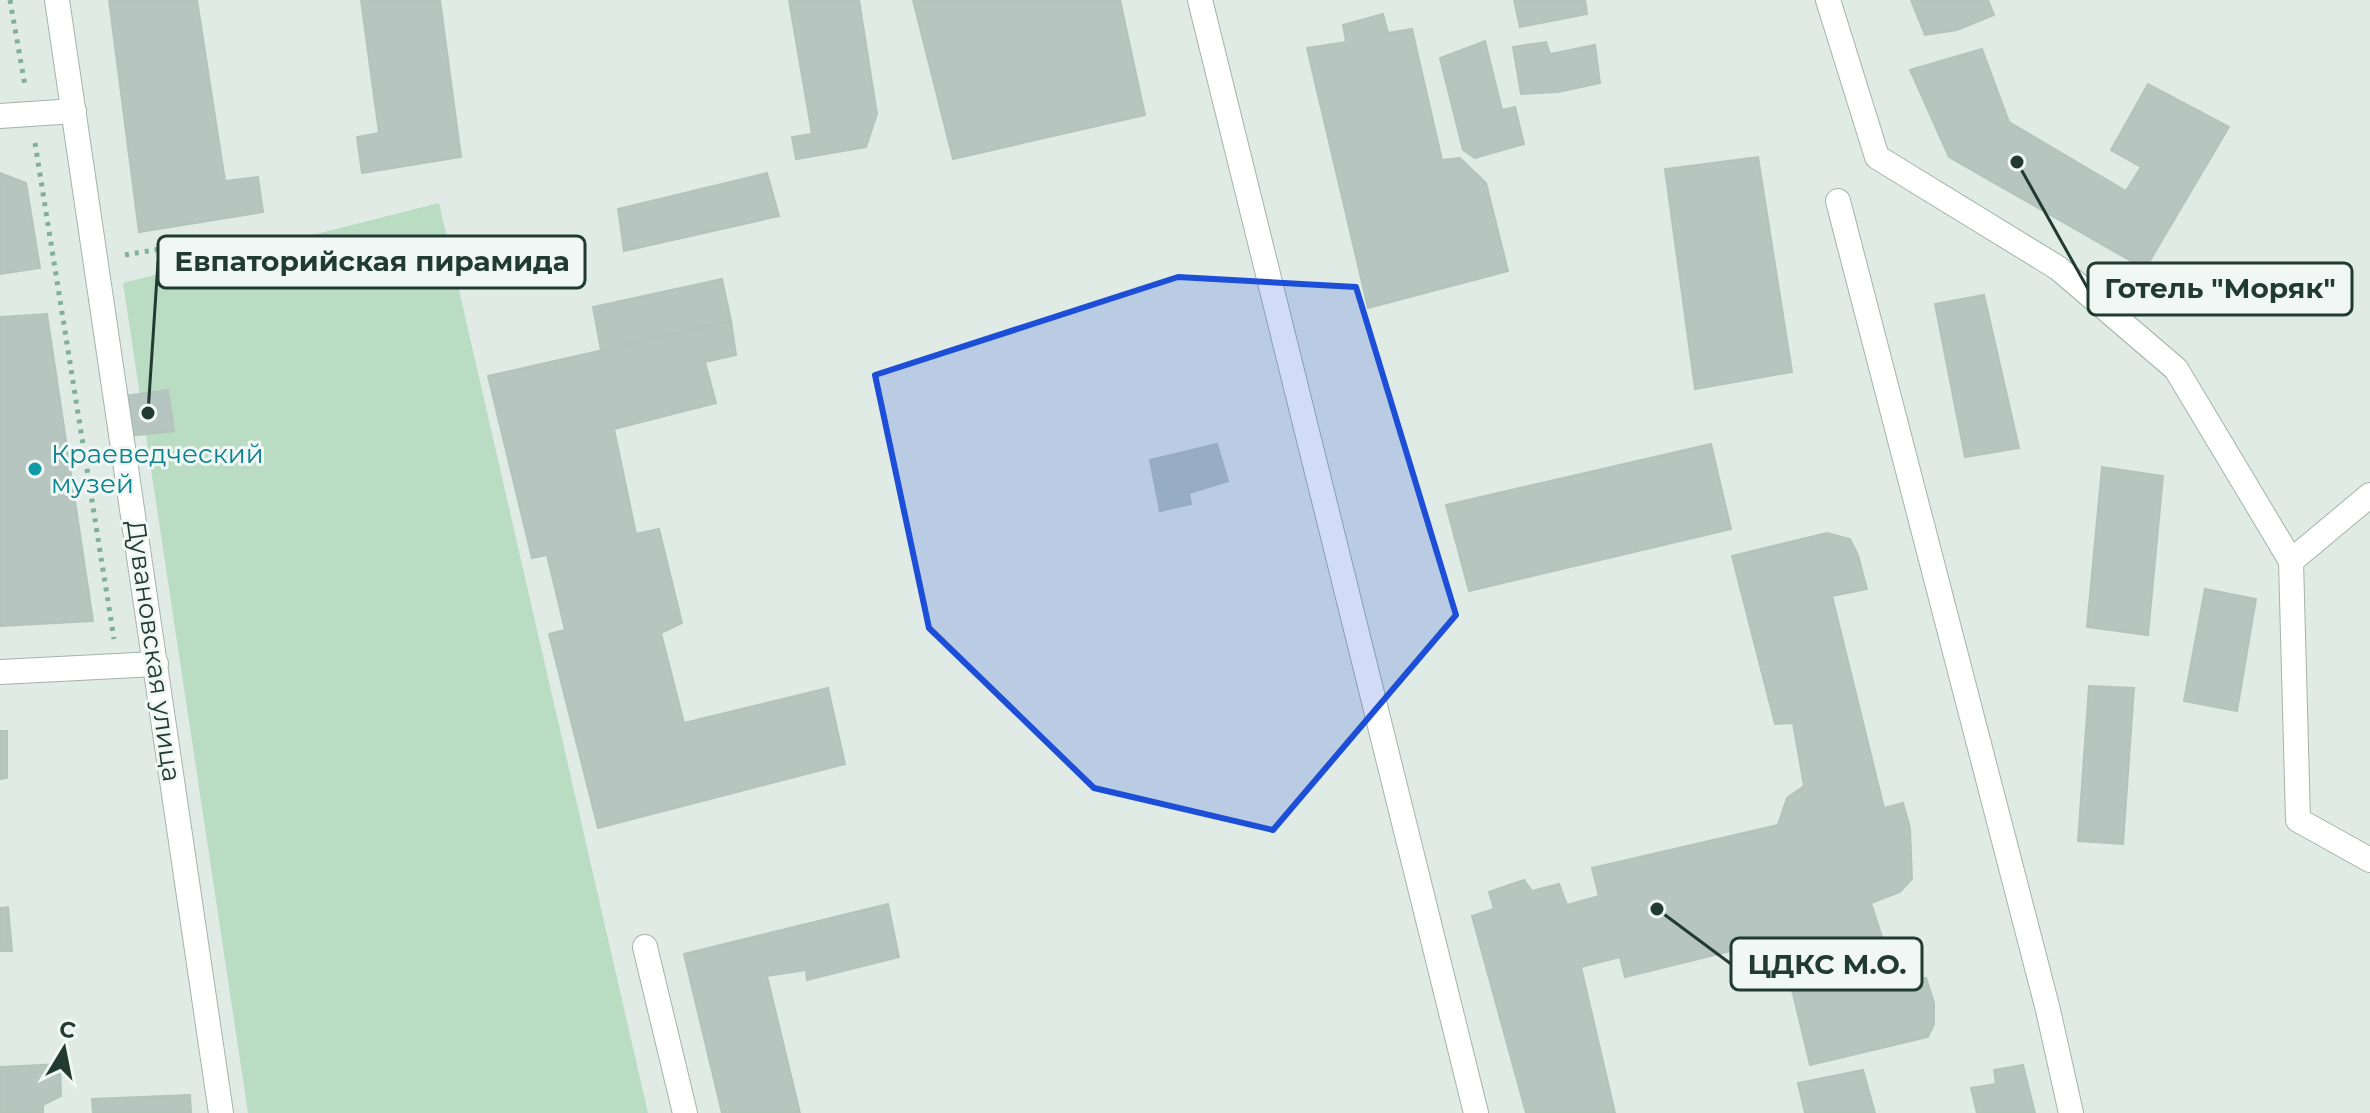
<svg xmlns="http://www.w3.org/2000/svg" width="2370" height="1113" viewBox="0 0 2370 1113" font-family="Montserrat,sans-serif">
<rect width="100%" height="100%" fill="#e0ebe6"/>
<!-- green -->
<polygon fill="#b9dcc2" points="439,203 648,1113 248,1113 123,283"/>
<!-- building -->
<g fill="#b6c5bf" stroke="#b3c4bd" stroke-width="2">
<polygon points="109,0 197,0 225,181 258,177 263,212 139,232"/>
<polygon points="361,0 440,0 461,157 362,173 357,137 379,133"/>
<polygon points="789,0 859,0 877,114 866,147 796,159 792,137 812,134"/>
<polygon points="913,0 1120,0 1145,115 953,159"/>
<polygon points="1514,0 1585,0 1587,14 1520,27"/>
<polygon points="1911,0 1988,0 1994,15 1957,30 1925,35"/>
<polygon points="1383,14 1388,33 1412,29 1442,160 1460,158 1486,183 1508,271 1368,308 1307,48 1346,42 1343,25"/>
<polygon points="1485,41 1502,110 1515,107 1524,144 1475,158 1463,150 1440,58"/>
<polygon points="1546,42 1550,54 1595,45 1600,83 1558,92 1521,94 1513,47"/>
<polygon points="1982,49 2009,122 2126,191 2141,167 2111,150 2148,84 2229,127 2145,269 1949,157 1910,70"/>
<polygon points="1758,157 1792,372 1695,389 1665,169"/>
<polygon points="0,173 26,183 40,268 0,274"/>
<polygon points="767,173 779,216 624,251 618,209"/>
<polygon points="722,279 731,321 601,350 593,307"/>
<polygon points="1984,295 2019,448 1965,457 1935,304"/>
<polygon points="47,314 93,621 0,626 0,317"/>
<polygon points="731,321 736,355 705,362 716,403 614,429 636,534 659,529 682,623 661,633 684,723 828,688 845,764 598,828 549,634 565,630 547,555 532,558 488,376"/>
<polygon points="168,390 174,431 129,436 123,396"/>
<polygon points="1217,444 1228,481 1189,493 1191,504 1160,511 1150,460"/>
<polygon points="1711,444 1731,529 1469,591 1446,505"/>
<polygon points="2102,467 2163,476 2148,635 2087,627"/>
<polygon points="1827,533 1850,539 1858,555 1867,589 1832,596 1884,808 1903,803 1910,828 1912,879 1900,892 1871,903 1897,983 1926,978 1934,1003 1934,1024 1928,1037 1810,1065 1780,939 1625,977 1620,957 1581,967 1615,1113 1526,1113 1472,916 1494,909 1489,892 1524,880 1532,891 1559,884 1567,905 1599,896 1592,868 1778,825 1787,798 1804,786 1793,723 1775,724 1732,556"/>
<polygon points="2205,589 2256,599 2237,711 2184,701"/>
<polygon points="2089,686 2134,688 2123,844 2078,841"/>
<polygon points="0,731 7,731 7,778 0,779"/>
<polygon points="888,904 899,957 807,980 806,970 767,976 800,1113 722,1113 684,954"/>
<polygon points="8,907 12,951 0,951 0,908"/>
<polygon points="60,1064 61,1096 43,1105 43,1113 0,1113 0,1067"/>
<polygon points="2023,1065 2035,1113 1977,1113 1971,1088 1996,1084 1994,1070"/>
<polygon points="1863,1070 1875,1113 1805,1113 1798,1083"/>
<polygon points="190,1095 191,1113 93,1113 92,1099"/>
</g>
<g fill="none" stroke-linecap="round" stroke-linejoin="round">
<defs>
<g id="minor">
<polyline points="57,0 221,1113"/>
<polyline points="1200,0 1476,1113"/>
<polyline points="1828,0 1877,157 2058,268 2176,369 2291,561 2298,820 2370,860"/>
<polyline points="0,116 74,111"/>
<polyline points="1838,201 2048,1010 2071,1113"/>
<polyline points="2291,561 2370,495"/>
<polyline points="0,672 156,664"/>
<polyline points="645,947 685,1113"/>
</g>
</defs>
<!-- minor casing -->
<use href="#minor" stroke="#a3b3ad" stroke-width="26"/>
<!-- path -->
<g stroke="#81ae9f" stroke-width="5" stroke-dasharray="4 6" stroke-linecap="butt">
<polyline points="10,0 25,86"/>
<polyline points="35,143 114,639"/>
<polyline points="125,255 225,238"/>
</g>
<!-- minor -->
<use href="#minor" stroke="#fff" stroke-width="24"/>
</g>
<!-- marked area -->
<path fill="#1d4ed8" fill-opacity="0.2" stroke="#1d4ed8" stroke-width="6" stroke-linejoin="round" d="M1178,277l178,10 100,328 -183,215 -179,-42 -165,-160 -54,-253z"/>
<!-- markers -->
<circle fill="#0f9aa8" stroke="#f0f7f4" stroke-width="3" cx="35" cy="469" r="8"/>
<g text-anchor="middle" stroke-width="6" stroke-linejoin="round" paint-order="stroke">
<!-- culture labels -->
<g font-size="26" fill="#0d838f" stroke="#f0f7f4" text-anchor="start">
<text x="51" y="463">Краеведческий<tspan x="51" dy="30">музей</tspan></text>
</g>
<!-- street labels -->
<g font-size="26" fill="#213b33" stroke="#f0f7f4">
<text transform="translate(154 651) rotate(82)" y="9">Дувановская улица</text>
</g>
</g>
<!-- callouts -->
<path fill="none" stroke="#213b33" stroke-width="3" d="M148 413L158 262M2017 162L2088 289M1657 909L1731 964"/>
<g fill="#213b33" stroke="#f0f7f4" stroke-width="3">
<circle cx="148" cy="413" r="8"/>
<circle cx="2017" cy="162" r="8"/>
<circle cx="1657" cy="909" r="8"/>
</g>
<g fill="#f0f7f4" stroke="#213b33" stroke-width="3">
<rect x="158" y="236" width="427" height="52" rx="8"/>
<rect x="2088" y="263" width="264" height="52" rx="8"/>
<rect x="1731" y="938" width="191" height="52" rx="8"/>
</g>
<g font-size="28" text-anchor="middle" font-weight="bold" fill="#213b33">
<text x="372" y="271">Евпаторийская пирамида</text>
<text x="2220" y="298">Готель "Моряк"</text>
<text x="1827" y="974">ЦДКС М.О.</text>
</g>
<!-- north arrow -->
<g transform="translate(64 1049) rotate(10)" stroke="#f0f7f4" stroke-width="6" paint-order="stroke">
<path d="M0-6L14 30L0 20L-14 30Z" fill="#213b33"/>
<text y="-12" font-size="22" font-weight="bold" text-anchor="middle" fill="#213b33">С</text>
</g>
</svg>
